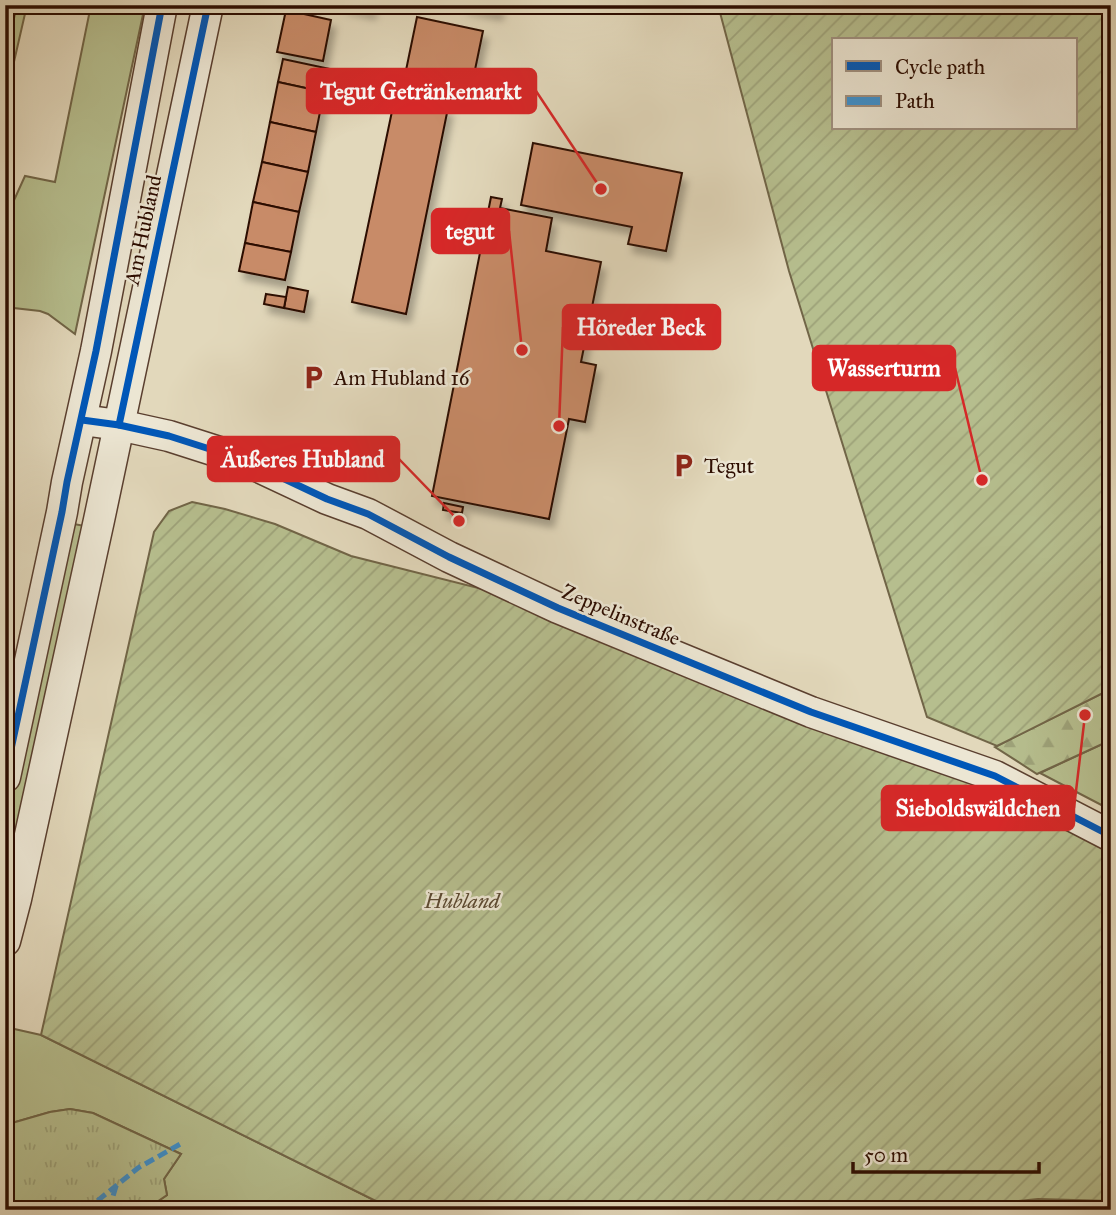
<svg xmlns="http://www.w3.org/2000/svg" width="1116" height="1215" viewBox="0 0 1116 1215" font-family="'IM FELL Great Primer',serif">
<defs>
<pattern id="forest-firs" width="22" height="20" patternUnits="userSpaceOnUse" patternTransform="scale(1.75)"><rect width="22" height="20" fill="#b6be8e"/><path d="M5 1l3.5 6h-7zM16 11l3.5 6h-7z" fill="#9da279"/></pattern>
<pattern id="park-tufts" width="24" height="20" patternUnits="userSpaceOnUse" patternTransform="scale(1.75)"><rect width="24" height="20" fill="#b6be8e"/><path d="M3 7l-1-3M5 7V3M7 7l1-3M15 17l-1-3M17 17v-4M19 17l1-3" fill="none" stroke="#9da279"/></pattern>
<pattern id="garden-furrows" width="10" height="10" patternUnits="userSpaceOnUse" patternTransform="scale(1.75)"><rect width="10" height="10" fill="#b6be8e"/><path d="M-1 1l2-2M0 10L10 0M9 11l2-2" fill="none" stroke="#9da279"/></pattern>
<filter id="shadow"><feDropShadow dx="4.5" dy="8" stdDeviation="3.5" flood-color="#0004"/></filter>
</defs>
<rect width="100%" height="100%" fill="#e2d8bb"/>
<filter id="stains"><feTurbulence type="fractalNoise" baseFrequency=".00286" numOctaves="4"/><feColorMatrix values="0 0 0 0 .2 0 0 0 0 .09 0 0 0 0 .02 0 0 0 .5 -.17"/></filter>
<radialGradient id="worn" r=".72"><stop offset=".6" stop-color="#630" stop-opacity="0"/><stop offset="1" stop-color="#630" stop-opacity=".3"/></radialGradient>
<!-- grass -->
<g fill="#b6be8e" stroke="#716547" stroke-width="2">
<polygon points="17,5 27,5 5,101 5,58"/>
<polygon points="91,5 145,5 75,334 48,314 40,311 5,307 5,220 25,176 55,182"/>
<polygon points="68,523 85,526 5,888 5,819 32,700"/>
<polygon points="1111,740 1111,810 1040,773"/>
<polygon points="10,1028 41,1035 394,1210 145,1210 167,1195 164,1179 181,1154 93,1113 70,1109 50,1112 5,1125 5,1047"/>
<polygon points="1038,1199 1111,1201 1111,1210 934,1210"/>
</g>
<!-- forest -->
<polygon fill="url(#forest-firs)" stroke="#716547" stroke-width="2" points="1111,689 1111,740 1037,774 995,747"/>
<!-- park -->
<polygon fill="url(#park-tufts)" stroke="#716547" stroke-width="2" points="70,1109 93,1113 181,1154 164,1179 167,1195 145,1210 5,1210 5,1125 50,1112"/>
<!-- garden -->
<g fill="url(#garden-furrows)" stroke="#716547" stroke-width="2" fill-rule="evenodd">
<path d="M718,5h393v684l-114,57 -70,-29 -138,-446zM834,40h242v88h-242z"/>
<polygon points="192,502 225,509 275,524 351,556 558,608 1111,836 1111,1201 1038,1199 934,1210 394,1210 41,1035 154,532 169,511"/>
</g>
<!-- building -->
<g fill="#c88b68" stroke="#2c0c00" stroke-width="2" filter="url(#shadow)">
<polygon points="342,5 372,5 371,11"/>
<polygon points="462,5 499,5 498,12"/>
<polygon points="286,10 331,20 323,61 277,52"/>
<polygon points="417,17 483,31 470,94 404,80"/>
<polygon points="283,59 330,69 324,92 278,82"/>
<polygon points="278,82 324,92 316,132 270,122"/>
<polygon points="395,97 448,108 406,314 352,302"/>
<polygon points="270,122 316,132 308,172 262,162"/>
<polygon points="533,143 682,173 666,251 628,244 632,227 521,205"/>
<polygon points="262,162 308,172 299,212 253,202"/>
<polygon points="491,197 502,199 500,208 552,218 546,251 601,262 581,362 596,365 585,422 569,419 549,519 432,496"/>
<polygon points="253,202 299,212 291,252 245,243"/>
<polygon points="245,243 291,252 285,280 239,271"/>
<polygon points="288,287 308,291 304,312 284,308"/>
<polygon points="266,294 286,297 284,308 264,304"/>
<polygon points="444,503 463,507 462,513 443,510"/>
</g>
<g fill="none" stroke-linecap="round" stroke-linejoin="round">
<defs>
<g id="minor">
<polyline points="82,420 119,425 169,436 244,460 327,499 368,514 449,557 558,608 811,712 995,776 1111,836"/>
<polyline points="5,777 62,512 67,482 96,351 162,5"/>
<polyline points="5,941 16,899 99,520 208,5"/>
</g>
</defs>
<!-- minor casing -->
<use href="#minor" stroke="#5a3f2f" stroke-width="33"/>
<!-- minor -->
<use href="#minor" stroke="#ece6d3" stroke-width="30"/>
<!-- quiet -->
<g stroke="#3c91d0" stroke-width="5" stroke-dasharray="10 5" stroke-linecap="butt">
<polyline points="86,1210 138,1168 182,1143"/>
<polyline points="109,1210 116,1186"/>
</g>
<defs>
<g id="cycleway">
<polyline points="82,420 119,425 169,436 244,460 327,499 368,514 449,557 558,608 811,712 995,776 1111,836"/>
<polyline points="119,425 208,5"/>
<polyline points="5,777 62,512 67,482 96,351 162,5"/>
</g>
</defs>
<!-- cycleway casing -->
<use href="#cycleway" stroke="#ece6d3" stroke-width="11"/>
<!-- cycleway -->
<use href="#cycleway" stroke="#0057b8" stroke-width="7"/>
</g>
<!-- icons -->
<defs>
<symbol id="parking-bare" viewBox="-9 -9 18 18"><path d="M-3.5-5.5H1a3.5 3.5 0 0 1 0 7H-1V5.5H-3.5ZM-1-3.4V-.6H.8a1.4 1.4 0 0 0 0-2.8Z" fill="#8f2418" stroke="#ece6d3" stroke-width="2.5" paint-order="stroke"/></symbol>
</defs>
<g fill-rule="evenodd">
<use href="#parking-bare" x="296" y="360" width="35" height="35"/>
<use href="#parking-bare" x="666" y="448" width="35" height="35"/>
</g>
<g text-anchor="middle" stroke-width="5" stroke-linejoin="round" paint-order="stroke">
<!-- street labels -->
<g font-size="21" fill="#2c0c00" stroke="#ece6d3">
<text transform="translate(143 230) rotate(-78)" y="7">Am Hubland</text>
<text transform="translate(621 615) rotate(23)" y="7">Zeppelinstraße</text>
</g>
<!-- poi labels -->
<g font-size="21" fill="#2c0c00" stroke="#ece6d3" text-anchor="start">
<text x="334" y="385">Am Hubland 16</text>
<text x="704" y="473">Tegut</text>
</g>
<!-- park labels -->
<g font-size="21" font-style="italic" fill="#5c4a32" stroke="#ece6d3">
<text x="462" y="908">Hubland</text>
</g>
</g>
<!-- callouts -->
<path fill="none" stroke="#d62828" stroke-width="2.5" d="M601 189L536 91M522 350L509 231M559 426L563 327M982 480L955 368M459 521L399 459M1085 715L1074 808"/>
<g fill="#d62828" stroke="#ece6d3" stroke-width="2.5">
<circle cx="601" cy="189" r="7"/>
<circle cx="522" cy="350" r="7"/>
<circle cx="559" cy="426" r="7"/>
<circle cx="982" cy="480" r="7"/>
<circle cx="459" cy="521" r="7"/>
<circle cx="1085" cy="715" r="7"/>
</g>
<g fill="#d62828" stroke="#d62828" stroke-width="2.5">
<rect x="307" y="69" width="229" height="44" rx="7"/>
<rect x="432" y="209" width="77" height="44" rx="7"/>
<rect x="563" y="305" width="157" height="44" rx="7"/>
<rect x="813" y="346" width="142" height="44" rx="7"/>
<rect x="208" y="437" width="191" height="44" rx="7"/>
<rect x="882" y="786" width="192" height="44" rx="7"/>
</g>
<g font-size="23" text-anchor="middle" font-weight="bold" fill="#fff">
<text x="421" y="99">Tegut Getränkemarkt</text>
<text x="470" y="239">tegut</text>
<text x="641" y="335">Höreder Beck</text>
<text x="884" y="376">Wasserturm</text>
<text x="303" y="467">Äußeres Hubland</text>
<text x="978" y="816">Sieboldswäldchen</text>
</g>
<!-- margin -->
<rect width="1116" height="1215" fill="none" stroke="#e2d8bb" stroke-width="28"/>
<rect x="7" y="7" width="1102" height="1201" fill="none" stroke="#2c0c00" stroke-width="3.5"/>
<rect x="14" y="14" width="1088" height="1187" fill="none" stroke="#2c0c00" stroke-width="2"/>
<!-- legend -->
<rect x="832" y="38" width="245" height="91" fill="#ece6d3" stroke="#9f8f7f" stroke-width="2"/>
<rect x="846" y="61" width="35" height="10" fill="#0057b8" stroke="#9f8f7f" stroke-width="2"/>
<text x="895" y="74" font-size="21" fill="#2c0c00">Cycle path</text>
<rect x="846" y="96" width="35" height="10" fill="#3c91d0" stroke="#9f8f7f" stroke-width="2"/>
<text x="895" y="108" font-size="21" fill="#2c0c00">Path</text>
<!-- scale -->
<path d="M853 1162v10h186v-10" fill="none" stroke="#2c0c00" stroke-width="3.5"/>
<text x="864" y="1162" font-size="21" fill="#2c0c00" stroke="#ece6d3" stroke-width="5" paint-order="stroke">50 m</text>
<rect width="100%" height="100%" filter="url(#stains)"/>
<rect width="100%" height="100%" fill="url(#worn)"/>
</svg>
